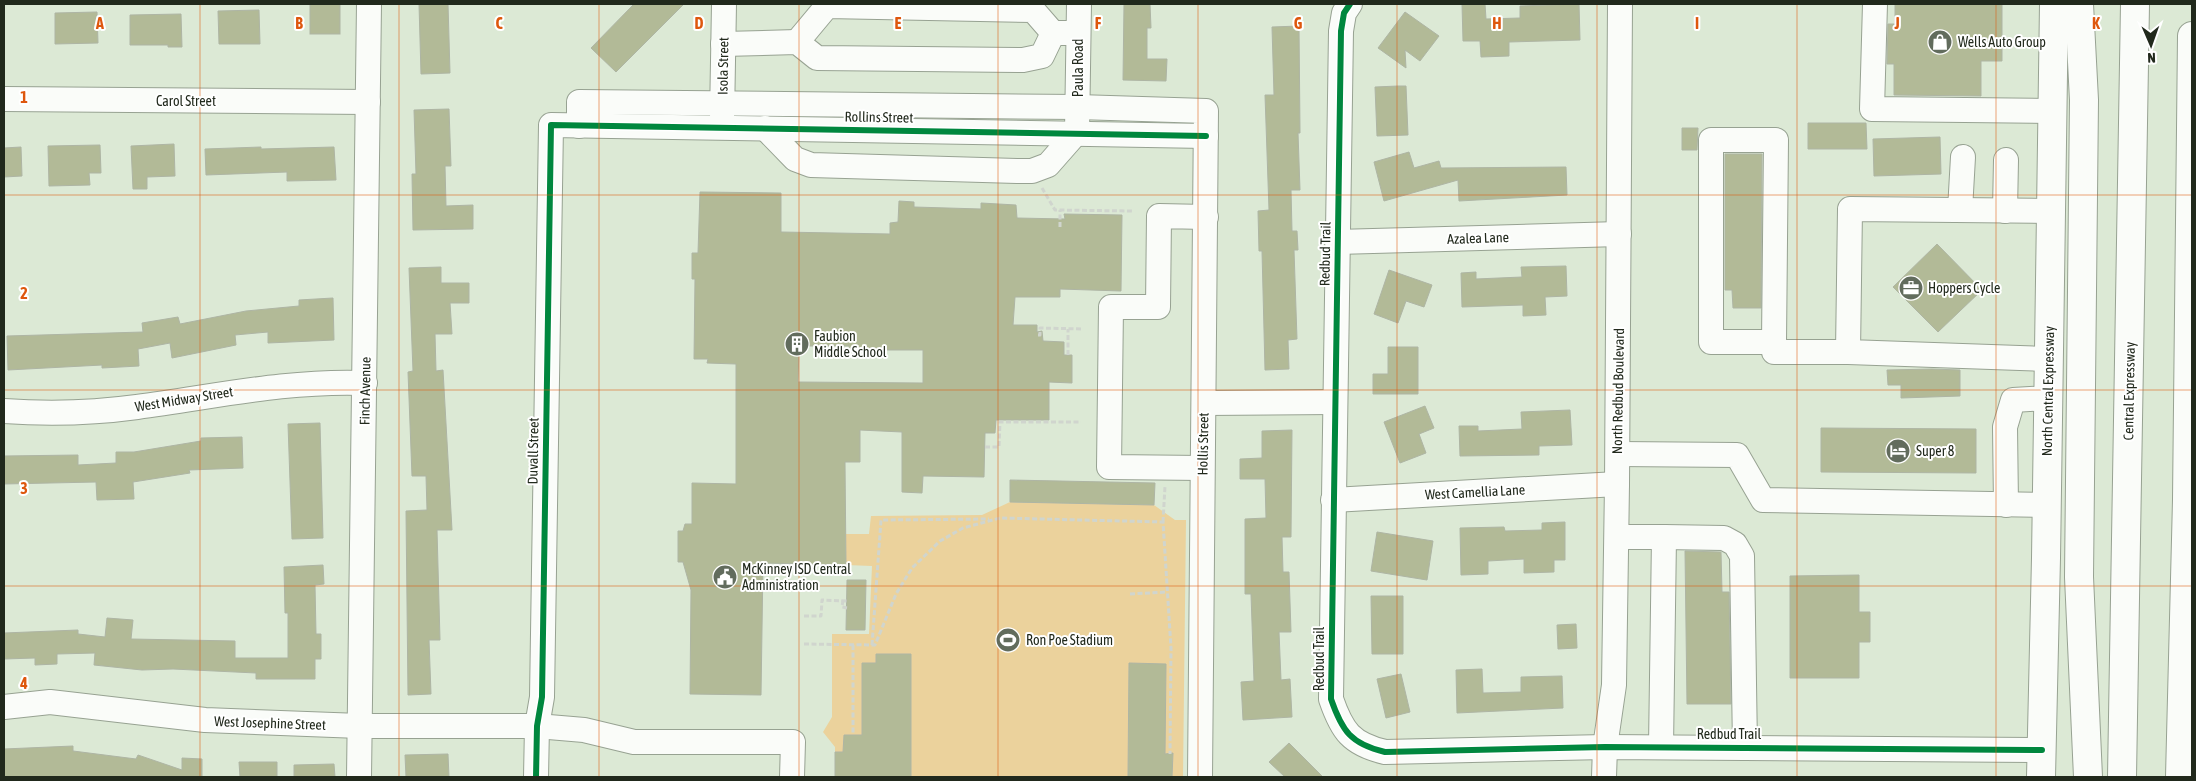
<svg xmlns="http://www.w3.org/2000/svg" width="2196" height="781" viewBox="0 0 2196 781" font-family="'Asap Condensed',sans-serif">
<rect width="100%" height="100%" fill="#dce9d5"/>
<!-- green -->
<polygon fill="#ebd29c" points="1010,502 1154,505 1175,520 1186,520 1183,777 835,777 835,747 823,732 832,717 832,634 869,634 872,566 846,565 846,534 869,534 871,516 982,515"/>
<!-- building -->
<g fill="#b2ba97" stroke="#aeb5a4" fill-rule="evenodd">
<rect x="310" y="4" width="30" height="30"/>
<polygon points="419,4 448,4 450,73 421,74"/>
<polygon points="634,4 684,4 616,72 591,48"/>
<polygon points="1124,4 1150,4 1151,28 1147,28 1147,59 1167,59 1166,81 1123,80"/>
<polygon points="1462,4 1485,4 1486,19 1520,18 1520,6 1579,4 1580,40 1509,42 1509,56 1481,57 1480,41 1463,41"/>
<polygon points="1895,4 2002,4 2002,61 1981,61 1981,96 1894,95 1894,64 1887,64 1888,24 1895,24"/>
<polygon points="259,10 260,44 219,44 218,11"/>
<polygon points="97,12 98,43 55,44 55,13"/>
<polygon points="1405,12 1439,36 1420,61 1405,50 1406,68 1378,48"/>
<polygon points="181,14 182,47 168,47 168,45 130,45 130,15"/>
<polygon points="1299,26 1300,133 1298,133 1300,190 1291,190 1292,231 1297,231 1298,250 1294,250 1297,339 1288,340 1289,369 1265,370 1262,251 1259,251 1258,211 1269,210 1265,95 1274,95 1272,27"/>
<polygon points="1398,86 1406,86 1408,135 1377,136 1375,87"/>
<polygon points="449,109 451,166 445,166 446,206 473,205 473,229 413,230 412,174 416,174 414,110"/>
<polygon points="1808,123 1866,123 1867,149 1808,149"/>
<polygon points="1682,128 1698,128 1697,150 1682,150"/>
<polygon points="1940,137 1941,174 1874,176 1873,139"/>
<polygon points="174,144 175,176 147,177 147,189 133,189 131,146"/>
<polygon points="100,145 101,173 89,173 90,185 49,186 48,146"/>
<polygon points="21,147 22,176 4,177 4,148"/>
<polygon points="261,147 261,149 334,147 336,180 287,181 287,172 206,175 205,149"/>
<polygon points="1409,152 1414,168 1439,161 1441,168 1566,167 1567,195 1459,201 1458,180 1384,201 1374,162"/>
<polygon points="1725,154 1762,154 1761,308 1733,308 1732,290 1725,290"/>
<path d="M700,192l81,1v39l109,2v-11l8,-1 1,-21 15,1v5l67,2v-6l35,2 1,13 48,1 -1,-5 58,1 -1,76 -61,-2v8h-45l-2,28h24v7l5,-1 1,10 21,1v13h8v28l-23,-1v38h-53l-1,13h-10l-1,44 -61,-1 -1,17 -20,-1v-60l-42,-2v32h-15l1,103 -83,-2 -2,132 -71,-1 1,-104 -8,-28h-5v-31h5l2,-7h7v-41l44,1v-120l-29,-1 1,-4h-14l1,-80h-3v-26h6zM799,346h50v4h74v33l-125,-1z"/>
<polygon points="1937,244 1982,290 1938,332 1893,287"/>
<polygon points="1566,266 1567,296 1545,297 1546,315 1523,316 1523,305 1462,307 1461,273 1476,272 1476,279 1522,277 1521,267"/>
<polygon points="441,267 441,283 469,283 469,303 450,303 452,334 435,334 436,371 443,370 452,530 437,530 440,640 429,640 431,694 408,695 406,511 427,510 426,476 412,476 408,372 413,371 409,268"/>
<polygon points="1389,270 1432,285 1424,307 1406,301 1398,323 1374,314"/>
<polygon points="333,298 334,340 268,343 268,332 235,335 236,345 172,358 170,343 138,349 139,366 102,368 102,365 8,370 7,336 143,332 142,323 178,317 180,324 246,311 299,306 299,300"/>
<polygon points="1388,347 1418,347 1418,394 1373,394 1373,374 1388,374"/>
<polygon points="1932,369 1960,370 1960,396 1901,398 1901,385 1888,385 1887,370"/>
<polygon points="1425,406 1434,428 1419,434 1426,453 1400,463 1384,422"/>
<polygon points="1570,410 1572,445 1539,446 1539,455 1460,456 1459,426 1478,426 1478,431 1522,429 1521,412"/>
<polygon points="320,423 323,538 292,539 288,424"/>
<polygon points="1821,428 1976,429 1976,473 1821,472"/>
<polygon points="1292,430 1291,537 1282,537 1283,572 1289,572 1291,632 1279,632 1281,680 1290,679 1292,717 1243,720 1241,682 1254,681 1251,594 1245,594 1245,519 1266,518 1265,479 1240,479 1240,459 1262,458 1262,431"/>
<polygon points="242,437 243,468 189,470 190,473 133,482 134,499 97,500 96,482 4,484 4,456 78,455 78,465 116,463 116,452 134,452 201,441 201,438"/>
<polygon points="1010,480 1155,483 1154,505 1010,502"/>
<polygon points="1565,522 1565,560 1554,560 1554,572 1524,573 1524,559 1488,561 1488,574 1461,575 1460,528 1504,527 1505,531 1542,530 1542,523"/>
<polygon points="1377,532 1433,541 1427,580 1371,571"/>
<polygon points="1685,551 1721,552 1722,592 1729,592 1731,704 1687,704"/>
<polygon points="323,565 324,584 315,585 316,634 321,634 321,659 315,659 315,679 256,679 256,673 173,669 142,670 94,665 95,653 57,654 57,664 35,665 35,658 4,659 4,633 78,630 78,634 105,637 107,618 133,620 131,639 235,641 235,658 288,658 288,613 285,613 284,567"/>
<polygon points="1859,575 1859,612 1870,612 1870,642 1859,642 1859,678 1790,678 1790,576"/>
<polygon points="847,580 866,580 865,630 846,630"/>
<polygon points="1371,596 1403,596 1403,654 1372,654"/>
<polygon points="1576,624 1577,648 1558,649 1557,625"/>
<polygon points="876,654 911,654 911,777 835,777 835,752 843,752 844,735 862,735 862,663 876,663"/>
<polygon points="1129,663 1166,664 1165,754 1173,753 1172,777 1128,777"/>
<polygon points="1482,669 1483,693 1521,692 1521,677 1562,676 1563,708 1457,713 1456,670"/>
<polygon points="1401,674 1410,712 1386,718 1377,679"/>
<polygon points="1289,743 1323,777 1285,777 1269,762"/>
<polygon points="73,746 73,751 136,759 138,755 182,770 182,758 202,759 202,777 4,777 4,749"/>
<polygon points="448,754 449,777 406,777 405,755"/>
<polygon points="239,762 277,762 277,777 240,777"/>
<polygon points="334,764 335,777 294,777 294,765"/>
</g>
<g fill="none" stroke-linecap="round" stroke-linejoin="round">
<defs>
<g id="minor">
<path d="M1350,4l-6,9 -3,18 -10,668c11,32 20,45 54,53l220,-5 437,3"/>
<polyline points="1875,4 1872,109 2052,111"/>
<polyline points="797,42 827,6 1033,10 1053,33"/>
<polyline points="723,44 797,42 817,58 1023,60 1042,56 1053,33 1078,33"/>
<polyline points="4,99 368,102"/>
<polyline points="722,118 724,4"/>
<polyline points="579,126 579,102 1078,107 1206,111 1200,777"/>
<polyline points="765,128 795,159 811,165 1017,171 1032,171 1048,165 1077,132 1079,4"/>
<polyline points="1960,210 1963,157"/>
<polyline points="2005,211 2006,160"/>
<polyline points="1337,242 1619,234"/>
<polyline points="1774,342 1711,342 1711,140 1776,140 1774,342 1774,352 1848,352"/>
<polyline points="2048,359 1848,352 1850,209 2050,211"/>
<polyline points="1204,403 1335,402"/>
<path d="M4,411c44,3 89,2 133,-4 77,-10 150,-27 228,-24"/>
<polyline points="1618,454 1737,455 1763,500 2046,505"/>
<polyline points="1202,468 1109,467 1111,307 1158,307 1159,216 1206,217"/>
<polyline points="1333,500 1617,484"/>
<polyline points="2006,505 2005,427 2013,400 2048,398"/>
<polyline points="1617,537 1664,537 1661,747"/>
<polyline points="1664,537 1724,538 1735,544 1742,556 1745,747"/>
<polyline points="4,707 50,702 205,720 360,726 537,726 584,730 634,742 793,742 792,777"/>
<polyline points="359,777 369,4"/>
<polyline points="536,777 537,726 542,697 551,125 1206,136"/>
<polyline points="1604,777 1605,747 1614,685 1617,484 1620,4"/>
</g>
<polyline id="major" points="2041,777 2046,558 2054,4"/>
<g id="highway">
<polyline points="2079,4 2084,100 2079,577 2088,777"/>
<polyline points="2122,777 2135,4"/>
<polyline points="2180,777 2187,500 2192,36"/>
</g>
</defs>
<!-- minor casing -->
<use href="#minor" stroke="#97a292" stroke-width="26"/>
<!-- major casing -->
<use href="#major" stroke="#97a292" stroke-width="30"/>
<!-- highway casing -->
<use href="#highway" stroke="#97a292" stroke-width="30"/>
<!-- path -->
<g stroke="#d0d5ce" stroke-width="3" stroke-dasharray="5 2.5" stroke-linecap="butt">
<polyline points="1042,188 1055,210 1134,211"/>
<polyline points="1060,227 1060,210"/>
<polyline points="1038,335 1040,335 1040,328 1082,329"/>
<polyline points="1068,355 1068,329"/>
<polyline points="985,447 999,447 1000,422 1081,422"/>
<polyline points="1163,522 1165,486"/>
<polyline points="1130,594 1167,592"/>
<polyline points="843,600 842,607 847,608"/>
<polyline points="804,616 821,616 822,600 847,601"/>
<polyline points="804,644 875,645 896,594 912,568 940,541 963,528 1000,518 1163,522 1171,648 1170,754"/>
<polyline points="853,645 853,735"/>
<polyline points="872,645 881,520 989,519"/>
</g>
<!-- minor -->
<use href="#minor" stroke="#fafcf9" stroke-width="24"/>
<!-- major -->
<use href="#major" stroke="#fafcf9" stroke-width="28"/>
<!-- highway -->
<use href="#highway" stroke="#fafcf9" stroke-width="28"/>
<defs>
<g id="cycleway">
<path d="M1350,4l-6,9 -3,18 -10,668c11,32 20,45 54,53l220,-5 437,3"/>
<polyline points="536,777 537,726 542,697 551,125 1206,136"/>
</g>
</defs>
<!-- cycleway casing -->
<use href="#cycleway" stroke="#fff" stroke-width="9"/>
<!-- cycleway -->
<use href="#cycleway" stroke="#00873e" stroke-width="6"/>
</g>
<!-- grid -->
<path fill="none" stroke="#de570d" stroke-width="1" stroke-opacity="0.55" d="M200,4v773M399,4v773M599,4v773M799,4v773M998,4v773M1198,4v773M1397,4v773M1597,4v773M1797,4v773M1996,4v773M4,195h2188M4,390h2188M4,586h2188"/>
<!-- icons -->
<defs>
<symbol id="shop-disc" viewBox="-11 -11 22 22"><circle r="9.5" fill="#626c5d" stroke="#fff"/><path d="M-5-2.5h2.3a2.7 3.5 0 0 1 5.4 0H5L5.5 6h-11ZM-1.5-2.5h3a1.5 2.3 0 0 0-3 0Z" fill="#fff"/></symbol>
<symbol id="office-disc" viewBox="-11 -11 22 22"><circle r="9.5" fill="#626c5d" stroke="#fff"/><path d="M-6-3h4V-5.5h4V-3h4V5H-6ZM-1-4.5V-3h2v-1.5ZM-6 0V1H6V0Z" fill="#fff"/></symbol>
<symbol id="building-disc" viewBox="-11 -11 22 22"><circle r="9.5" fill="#626c5d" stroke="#fff"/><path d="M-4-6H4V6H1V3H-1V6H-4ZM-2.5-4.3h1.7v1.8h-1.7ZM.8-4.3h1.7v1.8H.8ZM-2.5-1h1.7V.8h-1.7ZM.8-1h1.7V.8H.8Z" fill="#fff"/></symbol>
<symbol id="hotel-disc" viewBox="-11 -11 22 22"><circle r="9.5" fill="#626c5d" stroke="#fff"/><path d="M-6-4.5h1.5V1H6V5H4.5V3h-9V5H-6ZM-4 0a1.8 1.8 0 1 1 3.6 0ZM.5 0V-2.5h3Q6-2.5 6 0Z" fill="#fff"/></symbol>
<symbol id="civic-disc" viewBox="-11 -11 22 22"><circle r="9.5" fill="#626c5d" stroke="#fff"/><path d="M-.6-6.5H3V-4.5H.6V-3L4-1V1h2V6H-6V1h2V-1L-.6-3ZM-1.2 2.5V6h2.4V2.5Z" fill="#fff"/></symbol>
<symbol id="stadium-disc" viewBox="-11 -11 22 22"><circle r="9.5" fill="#626c5d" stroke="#fff"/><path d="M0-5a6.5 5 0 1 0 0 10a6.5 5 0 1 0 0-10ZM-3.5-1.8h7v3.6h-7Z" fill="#fff"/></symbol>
</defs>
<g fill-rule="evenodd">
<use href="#shop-disc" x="1926" y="28" width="28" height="28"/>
<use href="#office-disc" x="1897" y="274" width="28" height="28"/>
<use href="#building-disc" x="783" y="330" width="28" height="28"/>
<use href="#hotel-disc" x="1884" y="437" width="28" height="28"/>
<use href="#civic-disc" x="711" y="563" width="28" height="28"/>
<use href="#stadium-disc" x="994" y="626" width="28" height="28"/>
</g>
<g text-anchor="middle" stroke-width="4" stroke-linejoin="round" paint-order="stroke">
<!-- poi labels -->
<g font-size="14" fill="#21291c" stroke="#fff" text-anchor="start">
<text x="1958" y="47">Wells Auto Group</text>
<text x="1928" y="293">Hoppers Cycle</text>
<text x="814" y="341">Faubion<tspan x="814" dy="16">Middle School</tspan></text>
<text x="1916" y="456">Super 8</text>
<text x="742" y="574">McKinney ISD Central<tspan x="742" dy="16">Administration</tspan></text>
<text x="1026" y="645">Ron Poe Stadium</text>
</g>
<!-- street labels -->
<g font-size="14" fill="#21291c" stroke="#fff">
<text transform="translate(723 66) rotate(-89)" y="5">Isola Street</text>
<text transform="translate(1078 68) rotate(-90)" y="5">Paula Road</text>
<text x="186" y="106">Carol Street</text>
<text transform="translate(879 117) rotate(1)" y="5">Rollins Street</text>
<text transform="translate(1478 238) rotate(-2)" y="5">Azalea Lane</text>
<text transform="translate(1325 254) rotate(-89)" y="5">Redbud Trail</text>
<text transform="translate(365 391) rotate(-89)" y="5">Finch Avenue</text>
<text transform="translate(1618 391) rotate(-89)" y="5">North Redbud Boulevard</text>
<text transform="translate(2048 391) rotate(-89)" y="5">North Central Expressway</text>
<text transform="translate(2129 391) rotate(-89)" y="5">Central Expressway</text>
<text transform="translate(184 399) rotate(-9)" y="5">West Midway Street</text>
<text transform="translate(1203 444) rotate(-89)" y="5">Hollis Street</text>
<text transform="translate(533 451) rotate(-89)" y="5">Duvall Street</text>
<text transform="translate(1475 492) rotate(-3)" y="5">West Camellia Lane</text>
<text transform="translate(1319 659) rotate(-90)" y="5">Redbud Trail</text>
<text transform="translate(270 723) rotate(2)" y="5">West Josephine Street</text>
<text x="1729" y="739">Redbud Trail</text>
</g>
</g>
<g font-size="16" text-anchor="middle" font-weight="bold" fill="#de570d" stroke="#fff" stroke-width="4" stroke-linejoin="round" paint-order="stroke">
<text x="100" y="29">A</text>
<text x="299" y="29">B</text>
<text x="499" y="29">C</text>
<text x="699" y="29">D</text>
<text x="898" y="29">E</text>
<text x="1098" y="29">F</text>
<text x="1298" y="29">G</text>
<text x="1497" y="29">H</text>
<text x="1697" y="29">I</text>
<text x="1897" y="29">J</text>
<text x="2096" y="29">K</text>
<text x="24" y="103">1</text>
<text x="24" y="299">2</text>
<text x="24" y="494">3</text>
<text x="24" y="689">4</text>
</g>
<!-- border -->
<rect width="2196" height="781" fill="none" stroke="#21291c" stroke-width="10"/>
<!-- north arrow -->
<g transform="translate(2151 45) rotate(178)" stroke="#ffffff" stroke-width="4" paint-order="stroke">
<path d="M0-4L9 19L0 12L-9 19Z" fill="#21291c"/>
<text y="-8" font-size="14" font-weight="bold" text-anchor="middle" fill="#21291c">N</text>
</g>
</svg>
